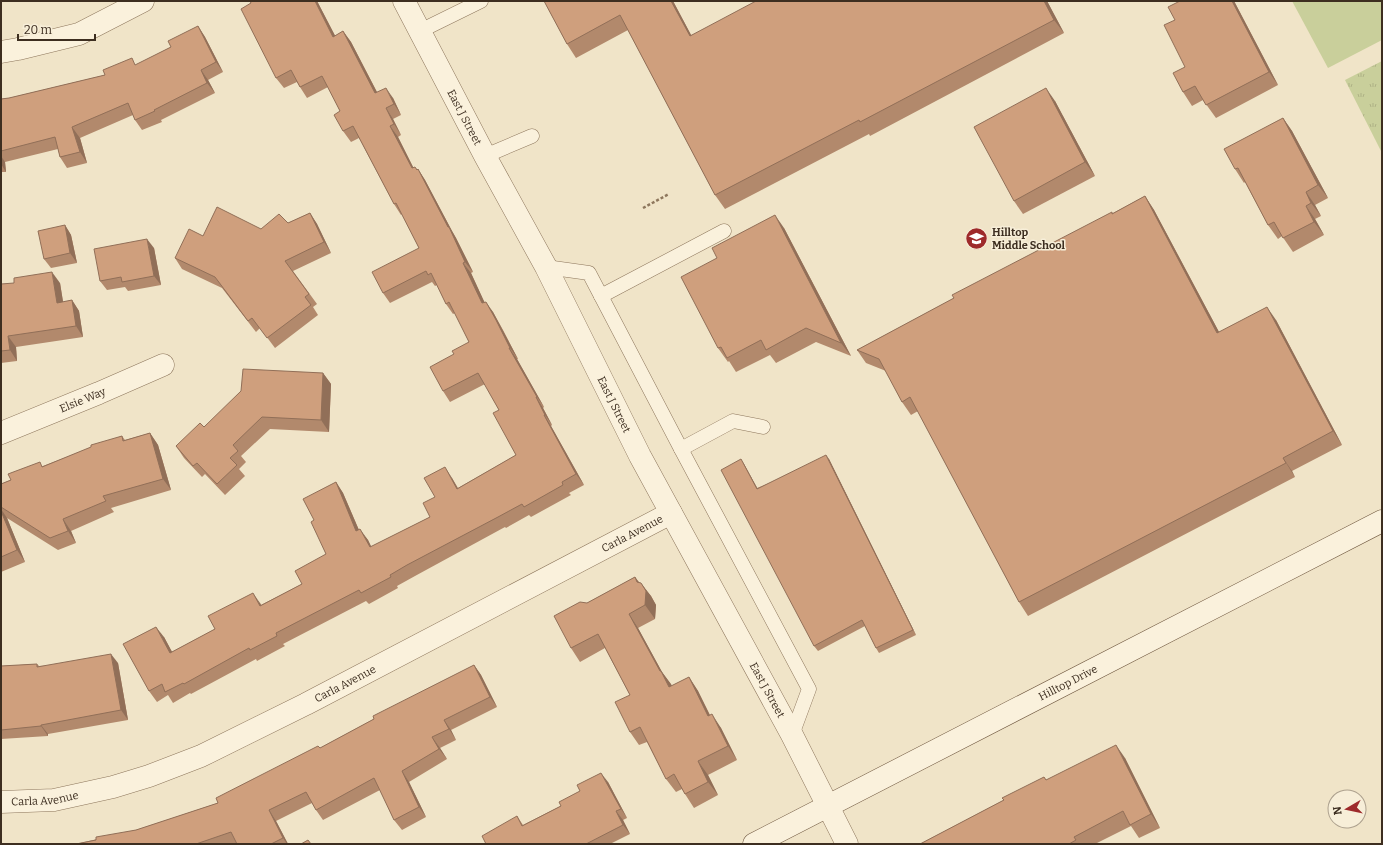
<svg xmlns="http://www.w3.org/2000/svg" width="1383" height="845" viewBox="0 0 1383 845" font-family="Bitter,serif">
<defs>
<pattern id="grass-tufts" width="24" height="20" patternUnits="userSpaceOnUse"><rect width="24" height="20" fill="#c9cf9b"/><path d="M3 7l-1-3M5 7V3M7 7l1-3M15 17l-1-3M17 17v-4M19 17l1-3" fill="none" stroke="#aeb285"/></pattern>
</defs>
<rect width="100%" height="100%" fill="#f0e4c8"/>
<!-- grass -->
<polygon fill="url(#grass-tufts)" points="1382,61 1382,153 1345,80"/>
<!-- pitch -->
<polygon fill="#c9cf9b" points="1292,1 1382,1 1382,40 1328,68"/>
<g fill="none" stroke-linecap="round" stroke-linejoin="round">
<defs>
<g id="service">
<polyline points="420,31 481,1"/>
<polyline points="485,156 532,136"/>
<polyline points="546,267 589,273 681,449 809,689 792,735"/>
<polyline points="601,296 724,231"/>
<polyline points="681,449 733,421 763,427"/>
</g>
<g id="minor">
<path id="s1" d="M1,433l98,-40 64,-28"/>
<path id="s2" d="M1,802l53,-2 59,-13 36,-11 52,-20 105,-52 365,-191"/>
</g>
<g id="tertiary">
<path id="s3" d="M404,1l81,155 61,111 94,189 152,279 55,109"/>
<polyline points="1,52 18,49 79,34 143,1"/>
</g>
<g id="secondary">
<path id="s4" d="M754,844l628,-323"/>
</g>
</defs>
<!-- service casing -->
<use href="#service" stroke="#8d765c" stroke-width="15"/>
<!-- minor casing -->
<use href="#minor" stroke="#8d765c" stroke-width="23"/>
<!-- tertiary casing -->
<use href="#tertiary" stroke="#8d765c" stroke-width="23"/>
<!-- secondary casing -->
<use href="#secondary" stroke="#6f573f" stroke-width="23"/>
<!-- path -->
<polyline stroke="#8d765c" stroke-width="2.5" stroke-dasharray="3 2" stroke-linecap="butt" points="643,208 669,194"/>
<!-- service -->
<use href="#service" stroke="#faf1dc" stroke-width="14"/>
<!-- minor -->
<use href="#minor" stroke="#faf1dc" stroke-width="22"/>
<!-- tertiary -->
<use href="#tertiary" stroke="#faf1dc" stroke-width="22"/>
<!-- secondary -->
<use href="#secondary" stroke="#faf1dc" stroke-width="22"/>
</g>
<!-- wall -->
<g fill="#b2896c">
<polygon points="250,1 317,1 335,36 343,31 351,42 377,92 393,98 401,115 393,119 401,135 398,137 413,167 417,169 418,169 425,180 452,231 456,238 473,272 471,273 484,302 493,312 503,330 518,359 517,359 544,407 543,408 552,425 551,426 584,485 569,493 571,495 531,517 529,515 506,528 505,527 415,576 397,586 398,588 369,604 366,601 283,644 285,646 257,661 256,659 191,694 190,693 173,703 168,695 157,702 149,691 164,637 172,652 215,629 260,603 261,605 302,584 326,554 314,520 336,482 343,493 359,530 368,540 371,547 430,517 435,497 452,478 458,488 516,455 499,410 485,384 450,402 443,391 454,354 469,342 455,313 453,314 446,304 437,285 435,286 432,282 390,303 383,293 419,248 402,214 401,215 394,204 359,138 351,142 343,131 340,111 328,87 307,98 300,87 297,82 284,88 276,78 251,3"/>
<polygon points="544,1 673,1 691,35 1047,1 1064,33 870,136 869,134 725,209 715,195 628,30 576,58 567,44"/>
<polygon points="1180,1 1234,1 1278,85 1216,118 1203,100 1192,106 1183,92 1185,67 1175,20"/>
<polygon points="198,26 205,37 223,72 208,80 215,93 161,120 162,122 142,130 135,120 133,115 80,138 87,163 67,168 60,157 58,149 5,162 6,172 1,172 1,99 9,98 105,75 137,65 171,47"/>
<polygon points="1055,101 1095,176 1023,214 1014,201"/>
<polygon points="1283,118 1292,131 1328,198 1315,205 1321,216 1315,219 1324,235 1293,252 1282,236 1278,239 1268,225 1245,182 1244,183 1235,169"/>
<polygon points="1145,196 1154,210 1219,332 1276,320 1342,445 1292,471 1295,477 1028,616 1019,602 918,411 911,415 902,402 886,371 866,363 857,350"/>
<polygon points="310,213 317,224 331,253 293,271 317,304 313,307 318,315 275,348 260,328 256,332 222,288 182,269 175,258 203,236 261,229 288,223"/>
<polygon points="65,225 71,235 77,263 51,268 44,259"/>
<polygon points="784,228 851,356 816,342 776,363 770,355 736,372 729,361 728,362 718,348"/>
<polygon points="154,248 161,285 128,291 125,287 107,290 100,281"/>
<polygon points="60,283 63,302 72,300 79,311 83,337 16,347 17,361 1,363 1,284"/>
<polygon points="323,373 331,384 329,432 270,429 241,456 246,462 239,469 245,476 225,495 205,474 202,477 184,458 176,446 204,427"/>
<polygon points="150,433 158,445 171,490 111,508 114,512 71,531 76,543 58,550 7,518 25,562 1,572 1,484 43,466 122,436 125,440"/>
<polygon points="741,459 744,464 757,488 829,459 916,635 879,653 876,648 865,626 818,651 814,646"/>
<polygon points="635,577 639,582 651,596 656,605 655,619 638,628 662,672 672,686 689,677 698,691 710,715 721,728 737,760 708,775 718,795 694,808 685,794 682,789 676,792 666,779 647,742 639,745 630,732 630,695 605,648 580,662 571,648 587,603"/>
<polygon points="118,663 128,720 48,734 48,736 1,739 1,666 37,664 39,666"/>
<polygon points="474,665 481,675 497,707 451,730 456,740 440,748 447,759 409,782 426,817 402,830 394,820 380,790 323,820 316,810 312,803 276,821 288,844 237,844 237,843 235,844 76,844 136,830 218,803"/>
<polygon points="1125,758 1160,828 1139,838 1131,826 1095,844 920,844 1004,800 1044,777 1046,780"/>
<polygon points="608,782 627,818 623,820 630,834 610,844 486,844 517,816 523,825"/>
</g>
<!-- shaded-wall -->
<g fill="#916f58">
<polygon points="315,1 317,1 341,47 333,37"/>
<polygon points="671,1 673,1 699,50 690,36"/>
<polygon points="1044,1 1047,1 1064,33 1054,20"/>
<polygon points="1232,1 1234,1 1278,85 1269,72"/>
<polygon points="198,26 205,37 223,72 216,62"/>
<polygon points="343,31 351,42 383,104 375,93"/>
<polygon points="201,70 208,80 215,93 207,83"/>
<polygon points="386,88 393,98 401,115 394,104"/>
<polygon points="1046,88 1055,101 1095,176 1085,162"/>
<polygon points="386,108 393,119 401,135 394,124"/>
<polygon points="1283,118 1292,131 1328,198 1318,185"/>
<polygon points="390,126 398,137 419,179 412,168"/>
<polygon points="72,127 80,138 87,163 80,152"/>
<polygon points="1,156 5,162 6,172 1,164"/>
<polygon points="418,169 425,180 452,231 456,238 473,272 465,262"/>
<polygon points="1306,192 1315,205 1321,216 1311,203"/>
<polygon points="1145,196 1154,210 1227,347 1217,333"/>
<polygon points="1306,206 1315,219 1324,235 1314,222"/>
<polygon points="310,213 317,224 331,253 324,242"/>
<polygon points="775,215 784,228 851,356 841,343"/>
<polygon points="65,225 71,235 77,263 70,253"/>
<polygon points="147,239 154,248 161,285 154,276"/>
<polygon points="463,263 471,273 490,314 482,303"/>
<polygon points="52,272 60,283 65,314 57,303"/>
<polygon points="72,300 79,311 83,337 76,326"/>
<polygon points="486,302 493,312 518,359 510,348"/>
<polygon points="1267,307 1276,320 1342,445 1333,431"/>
<polygon points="8,336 16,347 17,361 10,350"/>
<polygon points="509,348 517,359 544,407 537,397"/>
<polygon points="323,373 331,384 329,432 321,420"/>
<polygon points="536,397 543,408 552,425 545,415"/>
<polygon points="544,415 551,426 584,485 576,474"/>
<polygon points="150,433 158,445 171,490 163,479"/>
<polygon points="826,455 829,459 916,635 913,630"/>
<polygon points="1283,458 1292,471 1295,477 1286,463"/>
<polygon points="741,459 744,464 760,493 757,489"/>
<polygon points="445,467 452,478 464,500 457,489"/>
<polygon points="336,482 343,493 364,542 356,531"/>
<polygon points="1,509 7,518 25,562 17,550 1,511"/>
<polygon points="63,519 71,531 76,543 68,531"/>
<polygon points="360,529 368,540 377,558 370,547"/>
<polygon points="635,577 644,590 641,583 651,596 656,605 655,619 645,605 637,582"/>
<polygon points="253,593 260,603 267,617 260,606"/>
<polygon points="629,614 638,628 662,672 671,684 679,700 669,687 660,671"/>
<polygon points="156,627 164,637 178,663 170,653"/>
<polygon points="111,654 118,663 128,720 121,710"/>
<polygon points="474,665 481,675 497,707 490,697"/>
<polygon points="689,677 698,691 717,730 708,716"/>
<polygon points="712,714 721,728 737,760 728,746"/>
<polygon points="444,720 451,730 456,740 449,729"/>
<polygon points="41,725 48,734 48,736 41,726"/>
<polygon points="432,737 440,748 447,759 439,749"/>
<polygon points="1116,745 1125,758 1160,828 1151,814"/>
<polygon points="698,761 708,775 718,795 708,782"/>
<polygon points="402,771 409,782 426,817 419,807"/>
<polygon points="601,773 608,782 627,818 621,809"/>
<polygon points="269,810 276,821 288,844 287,844 283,838"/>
<polygon points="616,811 623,820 630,834 623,825"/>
</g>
<!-- building -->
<g fill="#cf9f7d" stroke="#916f58">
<polygon points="250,1 315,1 333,37 343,31 375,93 386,88 394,104 386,108 394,124 390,126 412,168 415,167 417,170 418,169 448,227 449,227 465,262 463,263 482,303 486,302 496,320 510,348 509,348 537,397 536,397 545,415 544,415 576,474 562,482 563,485 524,507 522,504 498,517 407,565 390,575 391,577 361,593 359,590 276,633 277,636 250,650 249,648 184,684 183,683 165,692 162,684 149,691 123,644 156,627 170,653 215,629 208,616 253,593 260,606 302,584 295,571 326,554 311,522 314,520 303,499 336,482 356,531 360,529 370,547 430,517 423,503 435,497 424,478 445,467 457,489 516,455 493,413 499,410 478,373 443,391 430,367 454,354 452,351 469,342 449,302 446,304 431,273 428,275 426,271 383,293 372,272 419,248 396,203 394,204 353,126 343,131 334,115 340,111 322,76 300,87 291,70 276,78 241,9 251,3"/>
<polygon points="544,1 671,1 690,36 756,1 1044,1 1054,20 860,122 859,120 715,195 620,15 567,44"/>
<polygon points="1180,1 1232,1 1269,72 1206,105 1195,86 1183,92 1173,73 1185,67 1164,25 1175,20 1168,7"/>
<polygon points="198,26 216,62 201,70 207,83 154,110 155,111 135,120 128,103 72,127 80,152 60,157 55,137 1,151 1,99 9,98 105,75 103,70 132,58 135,65 171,47 168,41"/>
<polygon points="1046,88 1085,162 1014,201 974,127"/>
<polygon points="1283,118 1318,185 1306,192 1311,203 1306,206 1314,222 1283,238 1274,222 1268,225 1238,168 1235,169 1224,149"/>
<polygon points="1145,196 1217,333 1267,307 1333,431 1283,458 1286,463 1019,602 910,397 902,402 879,359 857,350 954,298 952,295 1112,212 1112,214"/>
<polygon points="217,207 261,229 279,214 288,223 310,213 324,242 285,261 309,294 305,297 311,305 267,338 252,318 248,321 215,277 175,258 189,229 203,236"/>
<polygon points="775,215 841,343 806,328 766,350 761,340 727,358 721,347 718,348 681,277 717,258 712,248"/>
<polygon points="65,225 70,253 44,259 38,231"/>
<polygon points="147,239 154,276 122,282 121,277 100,281 94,249"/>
<polygon points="52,272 57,303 72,300 76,326 8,336 10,350 1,351 1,284 14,283 14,278"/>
<polygon points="243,369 323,373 321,420 262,417 233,445 238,451 230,458 237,465 217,484 197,463 193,466 176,446 200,423 204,427 241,391"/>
<polygon points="150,433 163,479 103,496 106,501 63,519 68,531 50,538 1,507 1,484 11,480 8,474 40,462 42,467 91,447 91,445 122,436 123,441"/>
<polygon points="826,455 913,630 876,648 862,620 814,646 721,470 741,459 757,489"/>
<polygon points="1,511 17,550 1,557"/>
<polygon points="635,577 637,582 641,583 646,591 645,605 629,614 660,671 661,671 669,687 689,677 708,716 712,714 728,746 698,761 708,782 685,794 674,774 666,779 640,727 630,732 615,702 630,695 598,634 571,648 554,616 580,602 587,603"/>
<polygon points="111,654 121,710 41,725 41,726 1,730 1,666 37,664 37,667"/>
<polygon points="474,665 490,697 444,720 449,729 432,737 439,749 402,771 419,807 394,820 374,778 316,810 306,792 269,810 283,838 271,844 237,844 231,832 196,844 76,844 96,840 96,837 136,830 218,803 216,798 318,746 320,748 374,719 373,716"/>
<polygon points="1116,745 1151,814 1130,825 1123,811 1074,837 1076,840 1069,844 920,844 1004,800 1002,798 1044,777 1046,780"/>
<polygon points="601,773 621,809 616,811 623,825 586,844 486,844 482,836 517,816 522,826 561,806 559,802 580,791 577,785"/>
<polygon points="308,840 311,844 301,844"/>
</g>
<!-- icons -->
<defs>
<symbol id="school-disc" viewBox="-11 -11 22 22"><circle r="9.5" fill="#9e2a2b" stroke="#f7eed8"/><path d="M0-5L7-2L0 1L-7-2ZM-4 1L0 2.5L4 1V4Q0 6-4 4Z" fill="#fff"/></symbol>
</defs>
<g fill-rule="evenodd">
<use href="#school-disc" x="964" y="226" width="25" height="25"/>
</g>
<g text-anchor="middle" stroke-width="3" stroke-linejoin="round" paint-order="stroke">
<!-- street labels -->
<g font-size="11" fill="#3d2e20" stroke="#f7eed8">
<text dy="4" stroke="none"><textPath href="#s3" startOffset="131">East J Street</textPath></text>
<text dy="4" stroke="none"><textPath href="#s1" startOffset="88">Elsie Way</textPath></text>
<text dy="4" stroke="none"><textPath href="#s3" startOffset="455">East J Street</textPath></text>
<text dy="4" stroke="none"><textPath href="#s2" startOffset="692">Carla Avenue</textPath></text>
<text dy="4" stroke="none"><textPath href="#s4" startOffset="353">Hilltop Drive</textPath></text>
<text dy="4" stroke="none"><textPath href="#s2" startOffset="368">Carla Avenue</textPath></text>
<text dy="4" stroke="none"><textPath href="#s3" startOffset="779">East J Street</textPath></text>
<text dy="4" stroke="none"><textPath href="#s2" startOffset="44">Carla Avenue</textPath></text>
</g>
<!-- poi labels -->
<g font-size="11" font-weight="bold" fill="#3d2e20" stroke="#f7eed8" text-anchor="start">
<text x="992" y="236">Hilltop<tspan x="992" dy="13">Middle School</tspan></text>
</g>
</g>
<!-- border -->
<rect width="1383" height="845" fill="none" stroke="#3d2e20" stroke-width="4"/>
<!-- north arrow -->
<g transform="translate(1347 809) rotate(261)"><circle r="19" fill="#f7eed8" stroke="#ada18e"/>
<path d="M0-3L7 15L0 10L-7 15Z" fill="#9e2a2b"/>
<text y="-6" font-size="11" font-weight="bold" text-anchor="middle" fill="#3d2e20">N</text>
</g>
<!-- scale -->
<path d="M18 34v6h77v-6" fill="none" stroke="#3d2e20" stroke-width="2"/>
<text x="24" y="34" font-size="12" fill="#3d2e20" stroke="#f7eed8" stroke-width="3" paint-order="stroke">20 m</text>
</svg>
